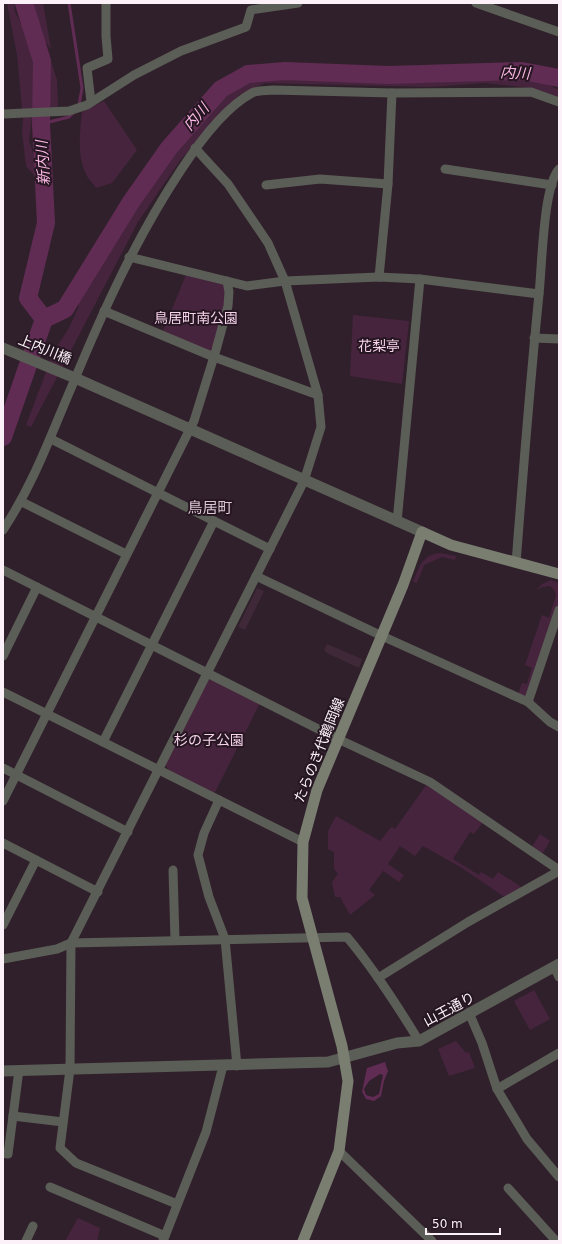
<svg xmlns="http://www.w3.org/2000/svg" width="562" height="1244" viewBox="0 0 562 1244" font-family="'DejaVu Sans','Noto Sans JP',sans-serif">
<rect width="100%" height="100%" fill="#30202b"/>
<!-- built -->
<g fill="#3f2938">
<polygon points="257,588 264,591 245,630 238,627"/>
<polygon points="327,644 362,659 359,668 327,653 324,650"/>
</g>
<!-- green -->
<g fill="#46243d">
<polygon points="7,3 14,3 15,12 31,42 38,70 29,140 37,167 34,175 26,166 22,132 23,119 17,55"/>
<polygon points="32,3 43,3 51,49 41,36"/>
<polygon points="50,58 57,80 58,109 49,108 45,70"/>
<polygon points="502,75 537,78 559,90 559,102 532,88 484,83 431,87 265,83 239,95 181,159 138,222 31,427 26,425 54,351 69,328 79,306 77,302 82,289 93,281 100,264 108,254 144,195 191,131 222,97 237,88 258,80 281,76 382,81"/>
<path d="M104,101l33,49 -25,33 -16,5c-3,-5 -9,-10 -11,-16 -8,-18 -5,-41 -3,-60z"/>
<polygon points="186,275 225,284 227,295 213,353 163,331"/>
<polygon points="353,315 409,321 402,384 350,376"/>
<path d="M440,553l16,3 -1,4 -13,-3 -18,8 -7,18 -4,-1c6,-15 10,-28 27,-29z"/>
<polygon points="551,580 559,583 559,603 528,694 526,697 518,694 522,683 527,684 532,668 525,665 542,615 549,618 556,595 555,591 550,586 542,587 536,591 542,584"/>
<polygon points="213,679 260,703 214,794 169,771 165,764 207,680"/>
<polygon points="427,784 483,822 474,834 470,832 453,859 479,875 481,872 493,879 498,872 520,886 522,889 506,898 462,868 423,846 415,856 400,846 388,864 404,875 399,882 383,871 369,890 375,895 350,915 340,897 335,897 332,882 338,874 334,869 334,852 328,849 328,831 336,816 380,841 391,827 395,829"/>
<polygon points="540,834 550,841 542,854 531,848"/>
<polygon points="534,990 550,1019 530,1030 514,1001"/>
<polygon points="456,1041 466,1053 469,1052 475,1068 449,1076 438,1049"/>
<polygon points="78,1218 100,1228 97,1241 65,1241"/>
</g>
<!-- water -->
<path fill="#602c53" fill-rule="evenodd" d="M385,1062l3,9 -4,10 -3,15 -7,5 -8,-2 -4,-7 5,-24zM380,1074l3,1 -4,19 -6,3 -7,-2 -2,-6 5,-8z"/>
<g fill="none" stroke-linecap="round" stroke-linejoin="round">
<!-- stream -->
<g stroke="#602c53" stroke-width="3">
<polyline points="69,3 82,88 79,105"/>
<polyline points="41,124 69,117 73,113"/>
</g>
<!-- river -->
<g stroke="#602c53" stroke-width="18">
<polyline points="24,3 42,61 41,124 46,223 28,298 44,319"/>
<polyline points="3,437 44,319 65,309 131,202 169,148 221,89 248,74 285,71 389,75 522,71 559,78"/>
</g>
<!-- minor -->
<g stroke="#5b5e56" stroke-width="9">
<polyline points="476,3 559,32"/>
<polyline points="91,102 87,68 108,59 106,36 106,3"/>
<polyline points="3,114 69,111 87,105 134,75 181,51 246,27 251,10 298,3"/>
<polyline points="445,169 552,185"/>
<polyline points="266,185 320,179 388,184"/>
<polyline points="129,257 247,286 285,281 379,277 420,279 539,294"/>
<polyline points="379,277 388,184 392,93"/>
<polyline points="104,311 214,357 318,395"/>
<polyline points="534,338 559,339"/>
<polyline points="51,439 214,521"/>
<polyline points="22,502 126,554"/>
<polyline points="397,522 420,279"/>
<path d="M3,530c31,-47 47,-93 69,-144 31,-75 64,-148 109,-216 17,-26 43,-62 71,-77 6,-3 15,-2 21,-3l119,3 139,-1 28,10"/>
<path d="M516,563c7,-90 14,-180 23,-269 3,-26 4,-108 20,-125"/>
<polyline points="3,570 338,739 430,782 559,870"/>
<polyline points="256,576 382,636 528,702 550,722 559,727"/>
<polyline points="3,656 37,587"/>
<polyline points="3,692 303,842"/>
<polyline points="528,702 559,610"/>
<polyline points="103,742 214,521 270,549"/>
<polyline points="3,768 128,832"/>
<polyline points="219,800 204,833 198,855 209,897 225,939 237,1066"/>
<polyline points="3,801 194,421 216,350 228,306 229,292 227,281"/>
<polyline points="3,843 98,892"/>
<polyline points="173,870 175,940"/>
<polyline points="3,925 36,860"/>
<path d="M3,959l54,-10 14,-6 276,-6c27,32 50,68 72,104"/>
<polyline points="554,967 559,977"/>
<polyline points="378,978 468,922 559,871"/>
<polyline points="470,1015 482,1043 497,1089 527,1139 559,1177"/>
<polyline points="497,1089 559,1053"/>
<polyline points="13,1116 63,1122"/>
<polyline points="339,1151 432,1241"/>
<polyline points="3,1153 8,1154 19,1070"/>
<polyline points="50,1187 165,1236"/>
<polyline points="508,1188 556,1241"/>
<polyline points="177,1204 76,1163 60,1148 70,1069 71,943 304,481 321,427 318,395 285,281 268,243 228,184 195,148"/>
<polyline points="26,1241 33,1226"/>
<polyline points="163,1241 206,1132 223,1066"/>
</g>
<!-- tertiary -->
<g stroke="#5b5e56" stroke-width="11">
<polyline points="3,348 75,378 422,532"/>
<polyline points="3,1071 328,1062 397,1043 419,1041 559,964"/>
</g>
<!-- secondary -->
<polyline stroke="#797e71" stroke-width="11" points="303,1241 339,1151 348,1081 342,1046 302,898 303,842 317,790 403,585 422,532 451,545 559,574"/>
</g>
<g text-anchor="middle" stroke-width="4" stroke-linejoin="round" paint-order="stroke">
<!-- park labels -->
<g font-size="14" fill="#f6d3ea" stroke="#251621">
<text x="196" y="323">鳥居町南公園</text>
<text x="379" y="351">花梨亭</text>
<text x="209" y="745">杉の子公園</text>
</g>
<!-- street labels -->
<g font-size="14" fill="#fcf1f8" stroke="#251621">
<text transform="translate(45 349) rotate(22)" y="5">上内川橋</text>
<text transform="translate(319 750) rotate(-68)" y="5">たらのき代鶴岡線</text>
<text transform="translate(449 1009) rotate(-28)" y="5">山王通り</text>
</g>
<!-- water labels -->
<g font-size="15" font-style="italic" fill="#fab7e5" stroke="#251621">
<text transform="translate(515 73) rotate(3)" y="5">内川</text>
<text transform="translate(196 117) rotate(-49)" y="5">内川</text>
<text transform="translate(43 163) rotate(-93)" y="5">新内川</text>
</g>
<!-- neighbourhood labels -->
<g font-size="15" fill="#dcc6d5" stroke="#251621">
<text x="210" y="513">鳥居町</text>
</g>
</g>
<!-- border -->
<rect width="562" height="1244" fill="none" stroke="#fcf1f8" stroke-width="8"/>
<!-- scale -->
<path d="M426 1228v6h74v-6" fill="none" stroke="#fcf1f8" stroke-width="2"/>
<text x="432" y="1228" font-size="12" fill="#fcf1f8" stroke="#251621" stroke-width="3" paint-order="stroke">50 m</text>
</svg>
